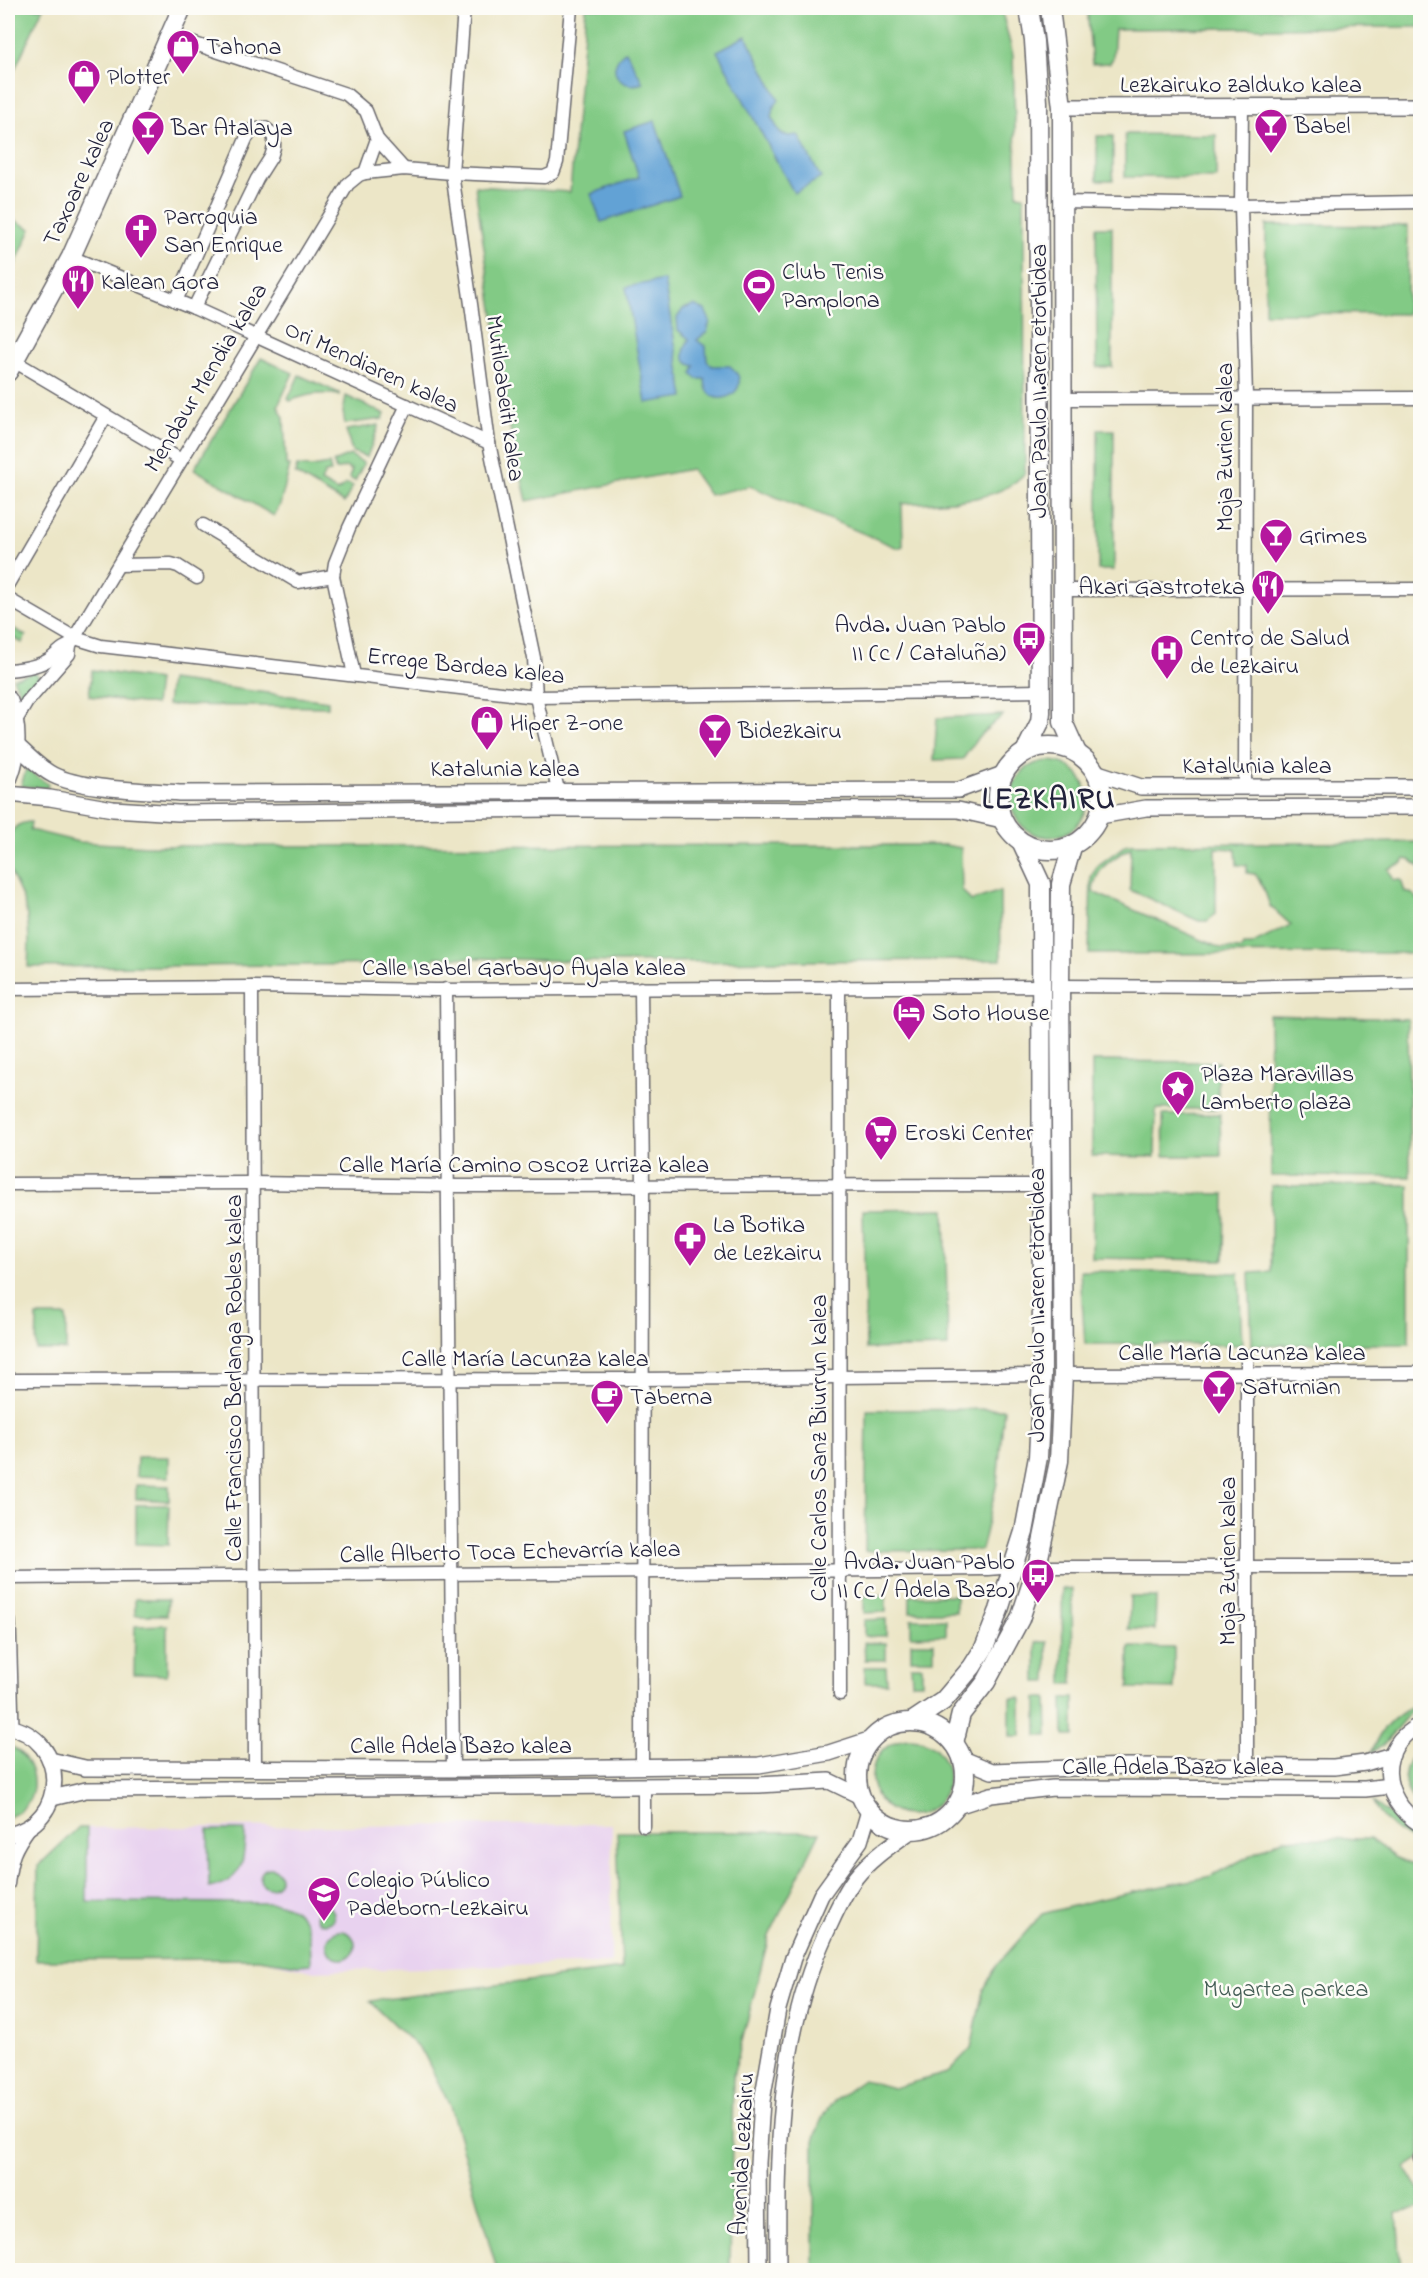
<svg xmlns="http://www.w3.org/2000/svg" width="1428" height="2278" viewBox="0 0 1428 2278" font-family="'Indie Flower',sans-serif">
<rect width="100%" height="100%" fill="#fdfcf7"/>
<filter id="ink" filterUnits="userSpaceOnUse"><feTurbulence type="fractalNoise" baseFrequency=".0167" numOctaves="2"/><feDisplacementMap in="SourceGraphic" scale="12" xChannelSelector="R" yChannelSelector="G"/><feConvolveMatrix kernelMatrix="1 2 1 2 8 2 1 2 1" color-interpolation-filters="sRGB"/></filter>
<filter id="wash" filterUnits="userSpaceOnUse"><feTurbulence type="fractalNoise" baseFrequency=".008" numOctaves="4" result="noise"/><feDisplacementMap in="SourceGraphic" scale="24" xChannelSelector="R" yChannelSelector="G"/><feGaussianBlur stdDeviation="1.35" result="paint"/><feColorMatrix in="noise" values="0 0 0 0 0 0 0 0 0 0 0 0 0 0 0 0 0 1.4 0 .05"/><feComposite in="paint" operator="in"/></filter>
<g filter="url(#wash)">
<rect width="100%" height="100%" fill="#ece6c7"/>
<!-- built -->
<polygon fill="#e8d2ef" points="612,1824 611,1963 311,1971 258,1959 36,1960 38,1866 78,1828"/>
<!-- green -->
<g fill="#82ca85" stroke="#527660" stroke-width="1.5" fill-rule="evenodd">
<polygon points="8,8 43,8 8,84"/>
<path d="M586,8h415l12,47 4,140 7,1 1,277c-29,32 -83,28 -123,31l1,42 -5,2 -148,-62 -41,9 -18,-26 -164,32 -16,-68 -36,-247 95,6z"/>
<polygon points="1087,8 1420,8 1420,27 1115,29 1113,58 1110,63 1092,64"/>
<polygon points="1125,134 1216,135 1216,178 1125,177"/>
<rect x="1097" y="136" width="16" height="44"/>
<polygon points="8,217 31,229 8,281"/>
<polygon points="1266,225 1408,226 1407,314 1265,313"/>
<polygon points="1096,227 1112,227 1112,367 1097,367"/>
<polygon points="261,358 293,373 278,406 284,418 286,465 290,466 280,505 274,516 194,469"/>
<path d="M299,375l40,18v2c-18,-3 -32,-1 -49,6l-2,-2z"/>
<polygon points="346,396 385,414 383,419 345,424 343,412"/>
<polygon points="379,425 367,457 352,452 346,430"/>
<rect x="1098" y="430" width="16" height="140"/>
<polygon points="350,455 364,463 355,481 349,478 352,470 345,467 336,470 333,462"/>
<polygon points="329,464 331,472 325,473 321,482 337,491 347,484 353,486 344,503 295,474 297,466 312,467"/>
<polygon points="8,625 26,636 22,643 8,634"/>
<polygon points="92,670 158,680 155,705 89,696"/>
<polygon points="35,672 39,677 23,698 13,678"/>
<polygon points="170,680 328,701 328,707 167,705"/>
<polygon points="1003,715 978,737 963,759 934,760 937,718"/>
<circle cx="1049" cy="799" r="38"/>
<polygon points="26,769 48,784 47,788 21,786"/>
<path d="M31,822l-1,8 49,12 69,4 797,-1 16,3 1,42 9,11 29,-10 1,69 -388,2 -177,-5 -9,7 -399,3c1,-20 2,-40 -3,-60 -3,-15 -14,-29 -17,-44 -5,-18 1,-41 23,-41z"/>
<path d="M1420,842v25l-10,-7 -5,-1 -2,4 -15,6 6,11h7l4,12 8,2 7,7v52l-331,1 2,-77 6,-11 30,-22zM1131,848l-1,42 69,31h8l9,-7v-66l20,1 1,16h10v8l8,1 8,12 7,20 21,19 -40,20h-8l-2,4 -21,-1 -127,-56c1,-23 19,-34 38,-44z"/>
<polygon points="1269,1015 1408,1019 1410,1177 1271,1176"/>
<polygon points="1092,1061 1218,1062 1218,1109 1156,1109 1155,1157 1092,1156"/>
<polygon points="1220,1114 1221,1156 1164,1156 1163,1115"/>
<polygon points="1409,1185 1409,1344 1252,1345 1249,1273 1271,1272 1271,1186"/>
<polygon points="1093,1192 1225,1194 1224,1260 1092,1258"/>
<polygon points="945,1209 948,1347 866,1349 863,1210"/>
<polygon points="1080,1271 1239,1273 1242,1345 1085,1344"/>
<polygon points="37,1316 66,1316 66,1350 36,1350"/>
<polygon points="1004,1409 997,1483 981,1550 865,1551 867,1410"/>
<polygon points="137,1457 169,1457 169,1477 136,1476"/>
<polygon points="136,1485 169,1486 169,1501 136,1499"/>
<polygon points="136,1505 169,1505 168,1545 136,1544"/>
<polygon points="1062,1589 1072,1589 1073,1684 1063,1684"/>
<polygon points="956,1595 956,1612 910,1612 910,1596"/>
<polygon points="864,1596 886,1596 886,1612 864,1613"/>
<polygon points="1130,1597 1156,1597 1155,1630 1129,1629"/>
<polygon points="135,1599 168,1599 167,1615 135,1615"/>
<polygon points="886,1619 886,1636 864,1636 864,1620"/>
<polygon points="911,1619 946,1619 946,1635 911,1636"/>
<polygon points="167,1625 167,1675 134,1674 135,1626"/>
<rect x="1036" y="1642" width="11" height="40"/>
<polygon points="864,1643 886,1643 886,1660 865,1660"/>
<rect x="911" y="1643" width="23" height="16"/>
<polygon points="1129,1647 1174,1648 1174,1689 1129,1688"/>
<polygon points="911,1666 922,1666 922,1683 912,1683"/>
<polygon points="865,1667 886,1667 887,1683 865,1683"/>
<rect x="1010" y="1698" width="11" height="38"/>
<polygon points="1037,1698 1047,1698 1048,1736 1037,1736"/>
<polygon points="1063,1698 1074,1698 1074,1736 1064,1736"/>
<path d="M1418,1703l-36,43 -11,7c11,-27 23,-36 47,-50z"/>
<circle cx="910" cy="1777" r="38"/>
<path d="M8,1745c31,13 36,61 0,72z"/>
<path d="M1420,1745v62c-22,-21 -19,-40 0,-62z"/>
<path d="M1373,1802l47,35v7c-20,-9 -38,-21 -47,-42z"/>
<path d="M78,1828h9v74l189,1c36,9 34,29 35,61l-13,1 -40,-6 -222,1 2,-94z"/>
<path d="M208,1830h37c0,31 -2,51 -36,58z"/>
<polygon points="617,1832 820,1832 769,1936 733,2076 730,2270 497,2270 450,2106 424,2054 370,2001 622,1969"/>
<path d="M1284,1838l86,1 24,18 26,11v290l-15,10 15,22v18l-23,4 4,58h-587v-128c9,-37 20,-41 49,-62l30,8 54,-15 24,-25 12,-57 14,-26 45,-51 58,-15 111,-23z"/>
<circle cx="270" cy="1878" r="10"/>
<circle cx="325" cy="1915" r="9"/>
<circle cx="341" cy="1945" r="14"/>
</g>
<!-- water -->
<g fill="#62a2d5" stroke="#426288" stroke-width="1.5">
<polygon points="746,36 779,100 773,108 771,117 781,134 789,136 798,135 821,178 794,193 717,51"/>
<path d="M626,51l17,32c-25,9 -39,-17 -17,-32z"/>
<polygon points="655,121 680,196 601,222 591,194 639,177 624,131"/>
<polygon points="664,280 684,397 646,403 626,287"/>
<path d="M694,305l11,5 5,11 -3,11 -10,8 9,7 1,14 5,5h18c31,25 -25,51 -25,13h-8l-5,-5 3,-8c-17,-4 -11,-16 -6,-27l-11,-9 -1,-12 6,-9z"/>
</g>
</g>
<g filter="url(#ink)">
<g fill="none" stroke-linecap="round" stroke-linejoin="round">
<defs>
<g id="minor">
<polyline points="464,8 452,173 472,311 489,443 534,658 536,697 558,790"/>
<polyline points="171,36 346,94 366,111 377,139 404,169"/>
<polyline points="1242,107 1241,205 1246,397 1245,787"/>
<polyline points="365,173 377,139"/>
<polyline points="1061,202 1241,205 1420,202"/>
<polyline points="71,257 194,308 489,443"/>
<polyline points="176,301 246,139 252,130 265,128 274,135 274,147 271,157 257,179 194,308"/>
<polyline points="14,361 181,460"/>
<polyline points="1062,399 1420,398"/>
<polyline points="203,525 298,582 333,576"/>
<polyline points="119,565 171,564 178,566 197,578"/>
<polyline points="8,584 106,416"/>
<polyline points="1063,590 1420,589"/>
<polyline points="8,599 75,638 101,646 536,697 1041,691"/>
<path d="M8,670c13,-1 31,-4 42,-11 9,-6 9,-10 20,-14"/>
<polyline points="354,675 333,576 335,563 349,528 407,405"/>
<polyline points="14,724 27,702 69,654 70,645 348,184 359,175 365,173 404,169 452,173 544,177 553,173 557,162 571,8"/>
<polyline points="1060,986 1232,987 1420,983"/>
<polyline points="252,987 255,1768"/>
<polyline points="839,987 840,1694"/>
<polyline points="641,988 643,1186 642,1767"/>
<polyline points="8,989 252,987 436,990 1041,986"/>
<polyline points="446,989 453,1769"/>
<polyline points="8,1184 253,1183 458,1186 1041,1185"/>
<polyline points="1247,1356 1247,1766"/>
<polyline points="1063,1374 1420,1373"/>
<polyline points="8,1380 642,1379 1042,1375"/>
<polyline points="1037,1567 1420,1567"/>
<polyline points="8,1578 988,1569 1013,1567"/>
<polyline points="644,1826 644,1785"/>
<path d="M8,1884c3,-27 6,-35 22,-57"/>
<polyline points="1420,2157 1420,2158"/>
</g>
<g id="tertiary">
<polyline points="1062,107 1420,106"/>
<path d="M16,745c12,10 23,23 37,30 31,15 91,15 126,18l780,-3 44,-16"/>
<polyline points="1095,772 1141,787 1420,787"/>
<polyline points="8,794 50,798 113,809 178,813 555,809 958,810 1002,820"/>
<polyline points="1100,816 1146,808 1420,807"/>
<polyline points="8,1621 11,1728"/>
<path d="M1420,1725c-45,22 -39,74 0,99"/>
<path d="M8,1727c61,11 61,96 0,108"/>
<polyline points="963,1759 992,1771 1127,1766 1334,1767 1365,1763 1392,1755"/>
<polyline points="50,1760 85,1768 462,1769 759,1765 829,1753 869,1740"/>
<polyline points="52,1798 86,1790 759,1785 829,1781 860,1796"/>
<polyline points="957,1806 991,1795 1053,1788 1365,1789 1390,1786"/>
<polyline points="759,2270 758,2163 762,2101 778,2009 793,1958 821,1895 860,1841 869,1811"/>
<path d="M778,2270c-1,-114 -1,-231 48,-337 9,-19 17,-39 30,-56 15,-19 37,-33 56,-47"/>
</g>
<g id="secondary">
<polyline points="1050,8 1062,107 1063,712 1063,722 1077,753"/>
<polyline points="8,372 71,257 182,8"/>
<path d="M8,700c10,24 10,54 0,78"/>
<circle cx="1050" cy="798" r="52"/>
<polyline points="1025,752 1040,722 1041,712 1038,102 1034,41 1029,8"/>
<polyline points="913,1721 943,1701 972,1667 984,1648 999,1610 1024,1532 1038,1457 1042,1375 1041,884 1022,843"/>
<circle cx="911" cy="1776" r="54"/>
<polyline points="954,1743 961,1714 986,1682 1020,1619 1037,1567 1059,1461 1063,1374 1060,986 1061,884 1072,847"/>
</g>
</defs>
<!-- minor casing -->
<use href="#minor" stroke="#69676c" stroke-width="15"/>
<!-- tertiary casing -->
<use href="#tertiary" stroke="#69676c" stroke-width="18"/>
<!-- secondary casing -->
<use href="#secondary" stroke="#69676c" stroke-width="21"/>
<!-- minor -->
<use href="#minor" stroke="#fff" stroke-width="12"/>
<!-- tertiary -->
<use href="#tertiary" stroke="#fff" stroke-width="15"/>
<!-- secondary -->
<use href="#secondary" stroke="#fff" stroke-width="18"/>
</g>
</g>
<!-- icons -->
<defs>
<symbol id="shop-pin" viewBox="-11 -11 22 30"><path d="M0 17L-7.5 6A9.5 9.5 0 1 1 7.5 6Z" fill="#b5179e" stroke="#fdfcf7"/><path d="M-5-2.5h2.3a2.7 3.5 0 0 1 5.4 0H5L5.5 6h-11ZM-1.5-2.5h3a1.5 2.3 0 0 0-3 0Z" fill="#fff"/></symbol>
<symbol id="bar-pin" viewBox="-11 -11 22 30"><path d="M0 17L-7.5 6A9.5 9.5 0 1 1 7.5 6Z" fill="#b5179e" stroke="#fdfcf7"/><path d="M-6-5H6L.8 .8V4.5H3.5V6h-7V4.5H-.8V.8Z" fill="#fff"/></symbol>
<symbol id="church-pin" viewBox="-11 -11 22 30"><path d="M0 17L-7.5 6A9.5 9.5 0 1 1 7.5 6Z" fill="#b5179e" stroke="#fdfcf7"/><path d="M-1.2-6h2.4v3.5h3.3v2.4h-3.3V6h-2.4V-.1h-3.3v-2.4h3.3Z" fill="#fff"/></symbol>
<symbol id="restaurant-pin" viewBox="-11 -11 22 30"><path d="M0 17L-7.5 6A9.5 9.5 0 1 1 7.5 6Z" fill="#b5179e" stroke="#fdfcf7"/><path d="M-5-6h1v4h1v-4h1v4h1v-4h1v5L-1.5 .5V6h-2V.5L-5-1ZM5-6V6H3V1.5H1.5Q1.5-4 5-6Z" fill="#fff"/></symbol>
<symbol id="stadium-pin" viewBox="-11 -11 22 30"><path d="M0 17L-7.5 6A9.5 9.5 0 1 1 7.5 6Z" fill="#b5179e" stroke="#fdfcf7"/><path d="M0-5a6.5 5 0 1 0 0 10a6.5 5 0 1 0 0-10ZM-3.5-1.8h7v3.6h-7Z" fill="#fff"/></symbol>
<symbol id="bus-pin" viewBox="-11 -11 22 30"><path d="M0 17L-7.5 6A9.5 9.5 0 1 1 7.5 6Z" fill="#b5179e" stroke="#fdfcf7"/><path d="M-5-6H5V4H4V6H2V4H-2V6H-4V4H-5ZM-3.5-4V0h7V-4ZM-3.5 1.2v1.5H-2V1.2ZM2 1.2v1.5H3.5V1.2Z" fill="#fff"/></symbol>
<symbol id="hospital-pin" viewBox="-11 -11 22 30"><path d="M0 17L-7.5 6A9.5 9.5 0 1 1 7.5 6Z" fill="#b5179e" stroke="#fdfcf7"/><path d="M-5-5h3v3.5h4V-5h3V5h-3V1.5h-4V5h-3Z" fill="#fff"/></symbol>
<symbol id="hotel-pin" viewBox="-11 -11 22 30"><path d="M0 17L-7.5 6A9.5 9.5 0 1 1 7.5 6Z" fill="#b5179e" stroke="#fdfcf7"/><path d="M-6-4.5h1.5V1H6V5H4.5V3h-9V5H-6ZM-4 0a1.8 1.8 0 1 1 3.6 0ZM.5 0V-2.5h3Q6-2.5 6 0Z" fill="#fff"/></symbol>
<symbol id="sight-pin" viewBox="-11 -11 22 30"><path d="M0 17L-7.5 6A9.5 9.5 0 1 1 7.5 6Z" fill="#b5179e" stroke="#fdfcf7"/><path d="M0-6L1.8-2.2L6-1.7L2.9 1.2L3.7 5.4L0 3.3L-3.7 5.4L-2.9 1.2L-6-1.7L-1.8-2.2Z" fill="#fff"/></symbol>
<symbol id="supermarket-pin" viewBox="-11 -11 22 30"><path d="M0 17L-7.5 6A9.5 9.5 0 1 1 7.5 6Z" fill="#b5179e" stroke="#fdfcf7"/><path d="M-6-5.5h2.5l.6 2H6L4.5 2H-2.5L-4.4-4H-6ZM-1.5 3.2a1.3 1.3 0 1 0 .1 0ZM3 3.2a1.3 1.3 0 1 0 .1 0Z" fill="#fff"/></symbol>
<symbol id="pharmacy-pin" viewBox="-11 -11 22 30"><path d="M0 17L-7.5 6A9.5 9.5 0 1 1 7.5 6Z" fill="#b5179e" stroke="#fdfcf7"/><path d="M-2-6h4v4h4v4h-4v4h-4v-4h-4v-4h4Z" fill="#fff"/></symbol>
<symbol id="cafe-pin" viewBox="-11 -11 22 30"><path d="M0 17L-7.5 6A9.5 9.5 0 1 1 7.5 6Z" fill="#b5179e" stroke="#fdfcf7"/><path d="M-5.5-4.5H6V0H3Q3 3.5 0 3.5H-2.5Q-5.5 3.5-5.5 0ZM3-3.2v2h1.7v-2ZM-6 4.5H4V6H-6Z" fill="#fff"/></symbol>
<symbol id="school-pin" viewBox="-11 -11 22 30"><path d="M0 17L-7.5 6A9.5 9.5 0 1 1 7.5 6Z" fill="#b5179e" stroke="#fdfcf7"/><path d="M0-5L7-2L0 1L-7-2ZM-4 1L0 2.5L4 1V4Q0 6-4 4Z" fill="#fff"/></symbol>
</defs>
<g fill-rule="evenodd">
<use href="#shop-pin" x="164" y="27" width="38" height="52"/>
<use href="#shop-pin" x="65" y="57" width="38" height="52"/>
<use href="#bar-pin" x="1252" y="106" width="38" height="52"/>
<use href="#bar-pin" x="129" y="108" width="38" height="52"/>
<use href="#church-pin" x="122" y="211" width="38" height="52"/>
<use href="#restaurant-pin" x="59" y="262" width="38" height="52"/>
<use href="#stadium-pin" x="740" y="266" width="38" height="52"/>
<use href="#bar-pin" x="1257" y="516" width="38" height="52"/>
<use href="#restaurant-pin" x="1249" y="567" width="38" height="52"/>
<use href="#bus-pin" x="1010" y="619" width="38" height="52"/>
<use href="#hospital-pin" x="1148" y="632" width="38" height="52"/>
<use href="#shop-pin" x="468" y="703" width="38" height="52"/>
<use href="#bar-pin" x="696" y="711" width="38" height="52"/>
<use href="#hotel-pin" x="890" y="993" width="38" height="52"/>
<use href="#sight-pin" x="1159" y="1068" width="38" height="52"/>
<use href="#supermarket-pin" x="862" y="1113" width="38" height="52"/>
<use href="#pharmacy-pin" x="671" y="1219" width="38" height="52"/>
<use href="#bar-pin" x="1200" y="1367" width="38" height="52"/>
<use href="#cafe-pin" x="588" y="1377" width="38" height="52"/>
<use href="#bus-pin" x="1019" y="1556" width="38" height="52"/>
<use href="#school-pin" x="305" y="1874" width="38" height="52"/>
</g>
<g text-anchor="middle" stroke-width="5" stroke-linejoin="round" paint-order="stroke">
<!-- poi labels -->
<g font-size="24" fill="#22223b" stroke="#fdfcf7" text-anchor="start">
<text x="206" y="54">Tahona</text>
<text x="107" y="84">Plotter</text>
<text x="1294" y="133">Babel</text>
<text x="171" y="135">Bar Atalaya</text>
<text x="164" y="224">Parroquia<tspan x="164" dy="28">San Enrique</tspan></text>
<text x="782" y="279">Club Tenis<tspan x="782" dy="28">Pamplona</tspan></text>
<text x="101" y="289">Kalean Gora</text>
<text x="1299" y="543">Grimes</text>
<text x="1245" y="594" text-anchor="end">Akari Gastroteka</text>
<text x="1006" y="632" text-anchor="end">Avda. Juan Pablo<tspan x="1006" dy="28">II (c / Cataluña)</tspan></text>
<text x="1190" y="645">Centro de Salud<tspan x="1190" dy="28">de Lezkairu</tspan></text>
<text x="510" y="730">Hiper Z-one</text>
<text x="738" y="738">Bidezkairu</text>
<text x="932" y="1020">Soto House</text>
<text x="1201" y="1081">Plaza Maravillas<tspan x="1201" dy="28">Lamberto plaza</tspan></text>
<text x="904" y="1140">Eroski Center</text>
<text x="713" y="1232">La Botika<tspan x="713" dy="28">de Lezkairu</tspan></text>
<text x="1242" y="1394">Saturnian</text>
<text x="630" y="1404">Taberna</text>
<text x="1015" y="1569" text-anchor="end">Avda. Juan Pablo<tspan x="1015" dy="28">II (c / Adela Bazo)</tspan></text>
<text x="347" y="1887">Colegio Público<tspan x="347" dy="28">Padeborn-Lezkairu</tspan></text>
</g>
<!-- street labels -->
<g font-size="24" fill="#22223b" stroke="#fdfcf7">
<text x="1241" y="92">Lezkairuko zalduko kalea</text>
<text transform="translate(78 182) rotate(-65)" y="8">Taxoare kalea</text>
<text transform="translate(372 366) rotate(25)" y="8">Ori Mendiaren kalea</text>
<text transform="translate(205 377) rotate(-59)" y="8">Mendaur Mendia kalea</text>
<text transform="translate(1038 381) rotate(-90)" y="8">Joan Paulo II.aren etorbidea</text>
<text transform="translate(506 398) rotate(82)" y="8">Mutiloabeiti kalea</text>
<text transform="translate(1224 447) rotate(-90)" y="8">Moja Zurien kalea</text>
<text transform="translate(466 665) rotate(6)" y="8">Errege Bardea kalea</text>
<text x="1257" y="773">Katalunia kalea</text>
<text x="505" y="776">Katalunia kalea</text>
<text x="524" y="975">Calle Isabel Garbayo Ayala kalea</text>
<text x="524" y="1172">Calle María Camino Oscoz Urriza kalea</text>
<text transform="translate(1036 1305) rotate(-90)" y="8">Joan Paulo II.aren etorbidea</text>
<text x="1242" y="1360">Calle María Lacunza kalea</text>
<text x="525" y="1366">Calle María Lacunza kalea</text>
<text transform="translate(233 1378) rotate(-90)" y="8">Calle Francisco Berlanga Robles kalea</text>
<text transform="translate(818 1448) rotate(-90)" y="8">Calle Carlos Sanz Biurrun kalea</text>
<text transform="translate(510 1551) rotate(-1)" y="8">Calle Alberto Toca Echevarría kalea</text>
<text transform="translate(1227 1561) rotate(-90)" y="8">Moja Zurien kalea</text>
<text x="461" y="1753">Calle Adela Bazo kalea</text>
<text x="1173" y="1774">Calle Adela Bazo kalea</text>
<text transform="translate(741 2154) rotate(-87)" y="8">Avenida Lezkairu</text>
</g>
<!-- park labels -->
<g font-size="24" fill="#445d55" stroke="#fdfcf7">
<text x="1286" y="1996">Mugartea parkea</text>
</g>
<!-- district labels -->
<g font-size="30" font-weight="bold" letter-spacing="1.5" fill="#22223b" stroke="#fdfcf7">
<text x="1049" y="808">LEZKAIRU</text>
</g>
</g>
<!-- margin -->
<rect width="1428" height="2278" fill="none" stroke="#fdfcf7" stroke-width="30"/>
</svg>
